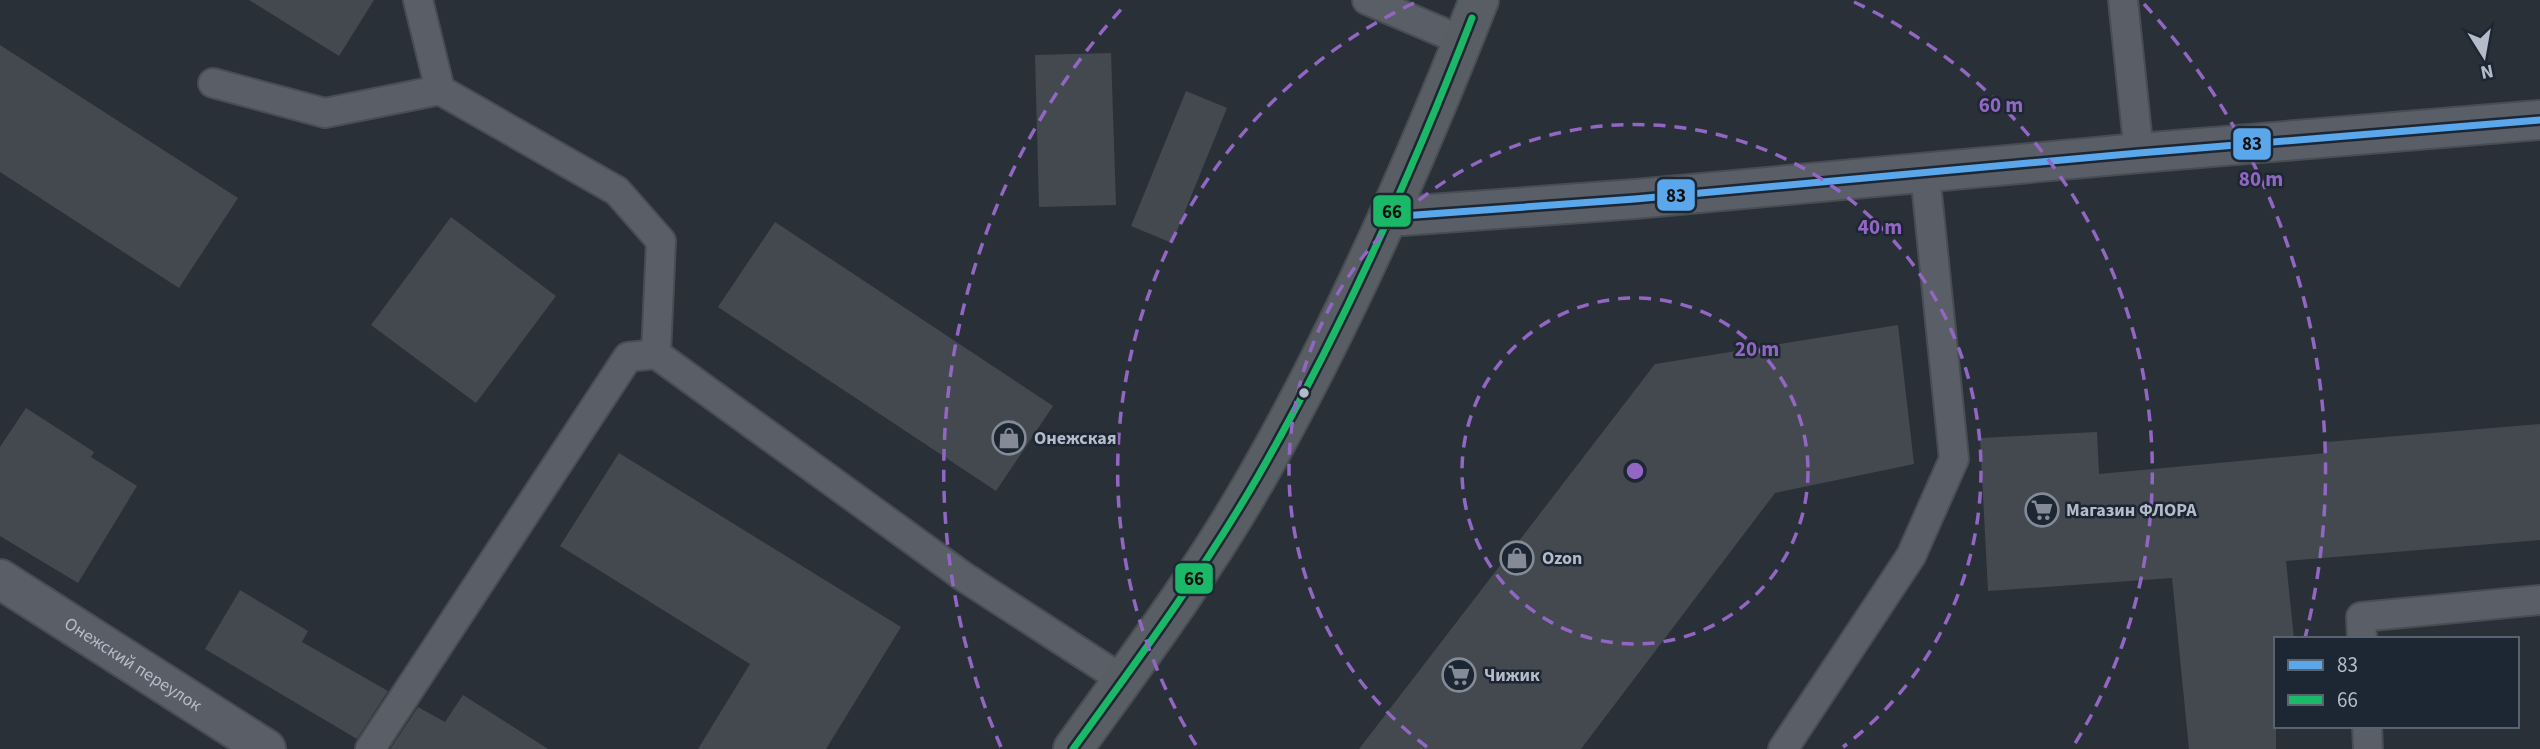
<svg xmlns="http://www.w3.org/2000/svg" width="2540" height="749" viewBox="0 0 2540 749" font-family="'Source Sans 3',sans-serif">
<rect width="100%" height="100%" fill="#2a3038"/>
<!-- building -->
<g fill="#444950">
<polygon points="249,0 374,0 339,56"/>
<polygon points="0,45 238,198 179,288 0,172"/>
<polygon points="1111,53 1116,205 1039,207 1035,55"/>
<polygon points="1186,91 1227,108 1172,243 1131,226"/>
<polygon points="451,217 556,296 476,403 371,325"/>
<polygon points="775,222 1053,406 996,491 718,307"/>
<polygon points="1898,325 1914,464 1775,493 1581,749 1359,749 1655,364"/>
<polygon points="26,408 94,452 91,457 137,486 78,583 0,536 0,447"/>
<polygon points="2540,424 2540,540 2286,561 2294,639 2276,639 2276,749 2189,749 2172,578 1988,591 1980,438 2097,432 2099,474 2327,453 2326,442"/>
<polygon points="619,453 901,627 826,749 698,749 750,664 560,546"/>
<polygon points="240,590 308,631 302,642 388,691 357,739 205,649"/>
<polygon points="463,695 548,749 390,749 418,707 445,722"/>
</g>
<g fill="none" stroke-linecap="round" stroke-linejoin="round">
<defs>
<g id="service">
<polyline points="418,0 440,90"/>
<polyline points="1367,0 1463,41"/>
<polyline points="2123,0 2139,153"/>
<polyline points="213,83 325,113 440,90 617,191 661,241 656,354"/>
<polyline points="2362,639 2361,617 2540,600"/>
<polyline points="2367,726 2368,749"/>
<polyline points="370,749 628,357 656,354 964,577 1123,680"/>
<polyline points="1783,749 1911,556 1954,459 1925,173"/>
</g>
<g id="minor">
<path id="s1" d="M0,579l266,170"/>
</g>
<polyline id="tertiary" points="1388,217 1635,199 2139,153 2540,120"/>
<path id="secondary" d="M1073,749c64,-89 130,-177 184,-272 87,-153 158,-314 222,-477"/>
</defs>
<!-- service casing -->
<use href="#service" stroke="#484c53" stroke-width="32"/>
<!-- minor casing -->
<use href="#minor" stroke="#484c53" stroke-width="42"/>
<!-- tertiary casing -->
<use href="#tertiary" stroke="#484c53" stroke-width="42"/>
<!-- secondary casing -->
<use href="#secondary" stroke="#484c53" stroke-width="42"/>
<!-- service -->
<use href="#service" stroke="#5a5e66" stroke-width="28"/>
<!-- minor -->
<use href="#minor" stroke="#5a5e66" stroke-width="38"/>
<!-- tertiary -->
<use href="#tertiary" stroke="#5a5e66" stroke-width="38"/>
<!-- secondary -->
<use href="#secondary" stroke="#595d64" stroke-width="38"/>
<defs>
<polyline id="bus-1" points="1388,217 1635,199 2139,153 2540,120"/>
<path id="bus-2" d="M1073,749c64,-88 129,-176 184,-271 84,-146 154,-303 215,-460"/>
</defs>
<!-- bus-1 casing -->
<use href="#bus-1" stroke="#1d2633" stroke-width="12"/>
<!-- bus-2 casing -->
<use href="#bus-2" stroke="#1d2633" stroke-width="12"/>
<!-- bus-1 -->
<use href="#bus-1" stroke="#5aa8eb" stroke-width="7"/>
<!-- bus-2 -->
<use href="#bus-2" stroke="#1ab867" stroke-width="7"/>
</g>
<!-- distance rings -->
<g fill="none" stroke="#9266c3" stroke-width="3.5" stroke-dasharray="12 9">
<circle cx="1635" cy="471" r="173"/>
<path d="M1427 747A346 346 0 1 1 1843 747"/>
<path d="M1196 745A518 518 0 0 1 1416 2M1854 2A518 518 0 0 1 2074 745"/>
<path d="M1001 747A691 691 0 0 1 1126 4M2144 4A691 691 0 0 1 2305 638"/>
</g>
<!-- icons -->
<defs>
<symbol id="shop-ring" viewBox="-11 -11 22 22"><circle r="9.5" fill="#1d2633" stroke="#848b96" stroke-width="1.5"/><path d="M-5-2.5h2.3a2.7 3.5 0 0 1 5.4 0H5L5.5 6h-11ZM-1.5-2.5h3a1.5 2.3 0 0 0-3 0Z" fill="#848b96"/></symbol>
<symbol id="supermarket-ring" viewBox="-11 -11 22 22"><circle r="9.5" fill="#1d2633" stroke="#848b96" stroke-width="1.5"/><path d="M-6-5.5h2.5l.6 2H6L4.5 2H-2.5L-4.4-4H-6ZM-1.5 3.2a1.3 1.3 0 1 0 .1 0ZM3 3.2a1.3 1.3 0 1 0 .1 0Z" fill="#848b96"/></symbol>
</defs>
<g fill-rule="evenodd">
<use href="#shop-ring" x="990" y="419" width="38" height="38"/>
<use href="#supermarket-ring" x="2023" y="491" width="38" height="38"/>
<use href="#shop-ring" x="1498" y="539" width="38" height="38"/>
<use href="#supermarket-ring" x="1440" y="656" width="38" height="38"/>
</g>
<!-- markers -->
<circle fill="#b4bcc9" stroke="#1d2633" stroke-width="2.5" cx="1304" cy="393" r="6"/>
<g text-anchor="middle" stroke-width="5" stroke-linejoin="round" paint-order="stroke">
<!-- poi labels -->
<g font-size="18" font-weight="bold" fill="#b4bcc9" stroke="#1d2633" text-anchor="start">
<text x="1034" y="444">Онежская</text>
<text x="2066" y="516">Магазин ФЛОРА</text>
<text x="1542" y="564">Ozon</text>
<text x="1484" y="681">Чижик</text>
</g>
<!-- street labels -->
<g font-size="18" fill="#b4bcc9" stroke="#1d2633">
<text dy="6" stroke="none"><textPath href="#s1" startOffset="158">Онежский переулок</textPath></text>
</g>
</g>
<circle cx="1635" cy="471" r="10" fill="#9266c3" stroke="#1d2633" stroke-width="3.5"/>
<g font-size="21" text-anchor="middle" font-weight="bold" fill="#9266c3" stroke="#1d2633" stroke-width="5" stroke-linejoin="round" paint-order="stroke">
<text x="2001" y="112">60 m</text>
<text x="2261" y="186">80 m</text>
<text x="1880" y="234">40 m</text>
<text x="1757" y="356">20 m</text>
</g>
<g stroke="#1d2633" stroke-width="2.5">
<rect x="2232" y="127" width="40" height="34" rx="7" fill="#5aa8eb"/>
<rect x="1656" y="178" width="40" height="34" rx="7" fill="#5aa8eb"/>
<rect x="1372" y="194" width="40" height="34" rx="7" fill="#1ab867"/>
<rect x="1174" y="562" width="40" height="33" rx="7" fill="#1ab867"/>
</g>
<g font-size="19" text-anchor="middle" font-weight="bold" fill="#111">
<text x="2252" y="150">83</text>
<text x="1676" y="202">83</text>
<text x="1392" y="218">66</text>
<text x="1194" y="585">66</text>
</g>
<!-- legend -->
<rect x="2274" y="637" width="245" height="91" fill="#1d2633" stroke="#59626f" stroke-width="2"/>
<rect x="2288" y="660" width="35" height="10" fill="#5aa8eb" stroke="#59626f" stroke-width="2"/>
<text x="2337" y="672" font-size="21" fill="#b4bcc9">83</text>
<rect x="2288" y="695" width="35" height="10" fill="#1ab867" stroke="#59626f" stroke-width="2"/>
<text x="2337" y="707" font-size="21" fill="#b4bcc9">66</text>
<!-- north arrow -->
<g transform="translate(2484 56) rotate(169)" stroke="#1d2633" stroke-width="5" paint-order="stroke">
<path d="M0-5L12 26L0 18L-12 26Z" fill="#b4bcc9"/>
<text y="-10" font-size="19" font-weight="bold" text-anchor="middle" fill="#b4bcc9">N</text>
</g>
</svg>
